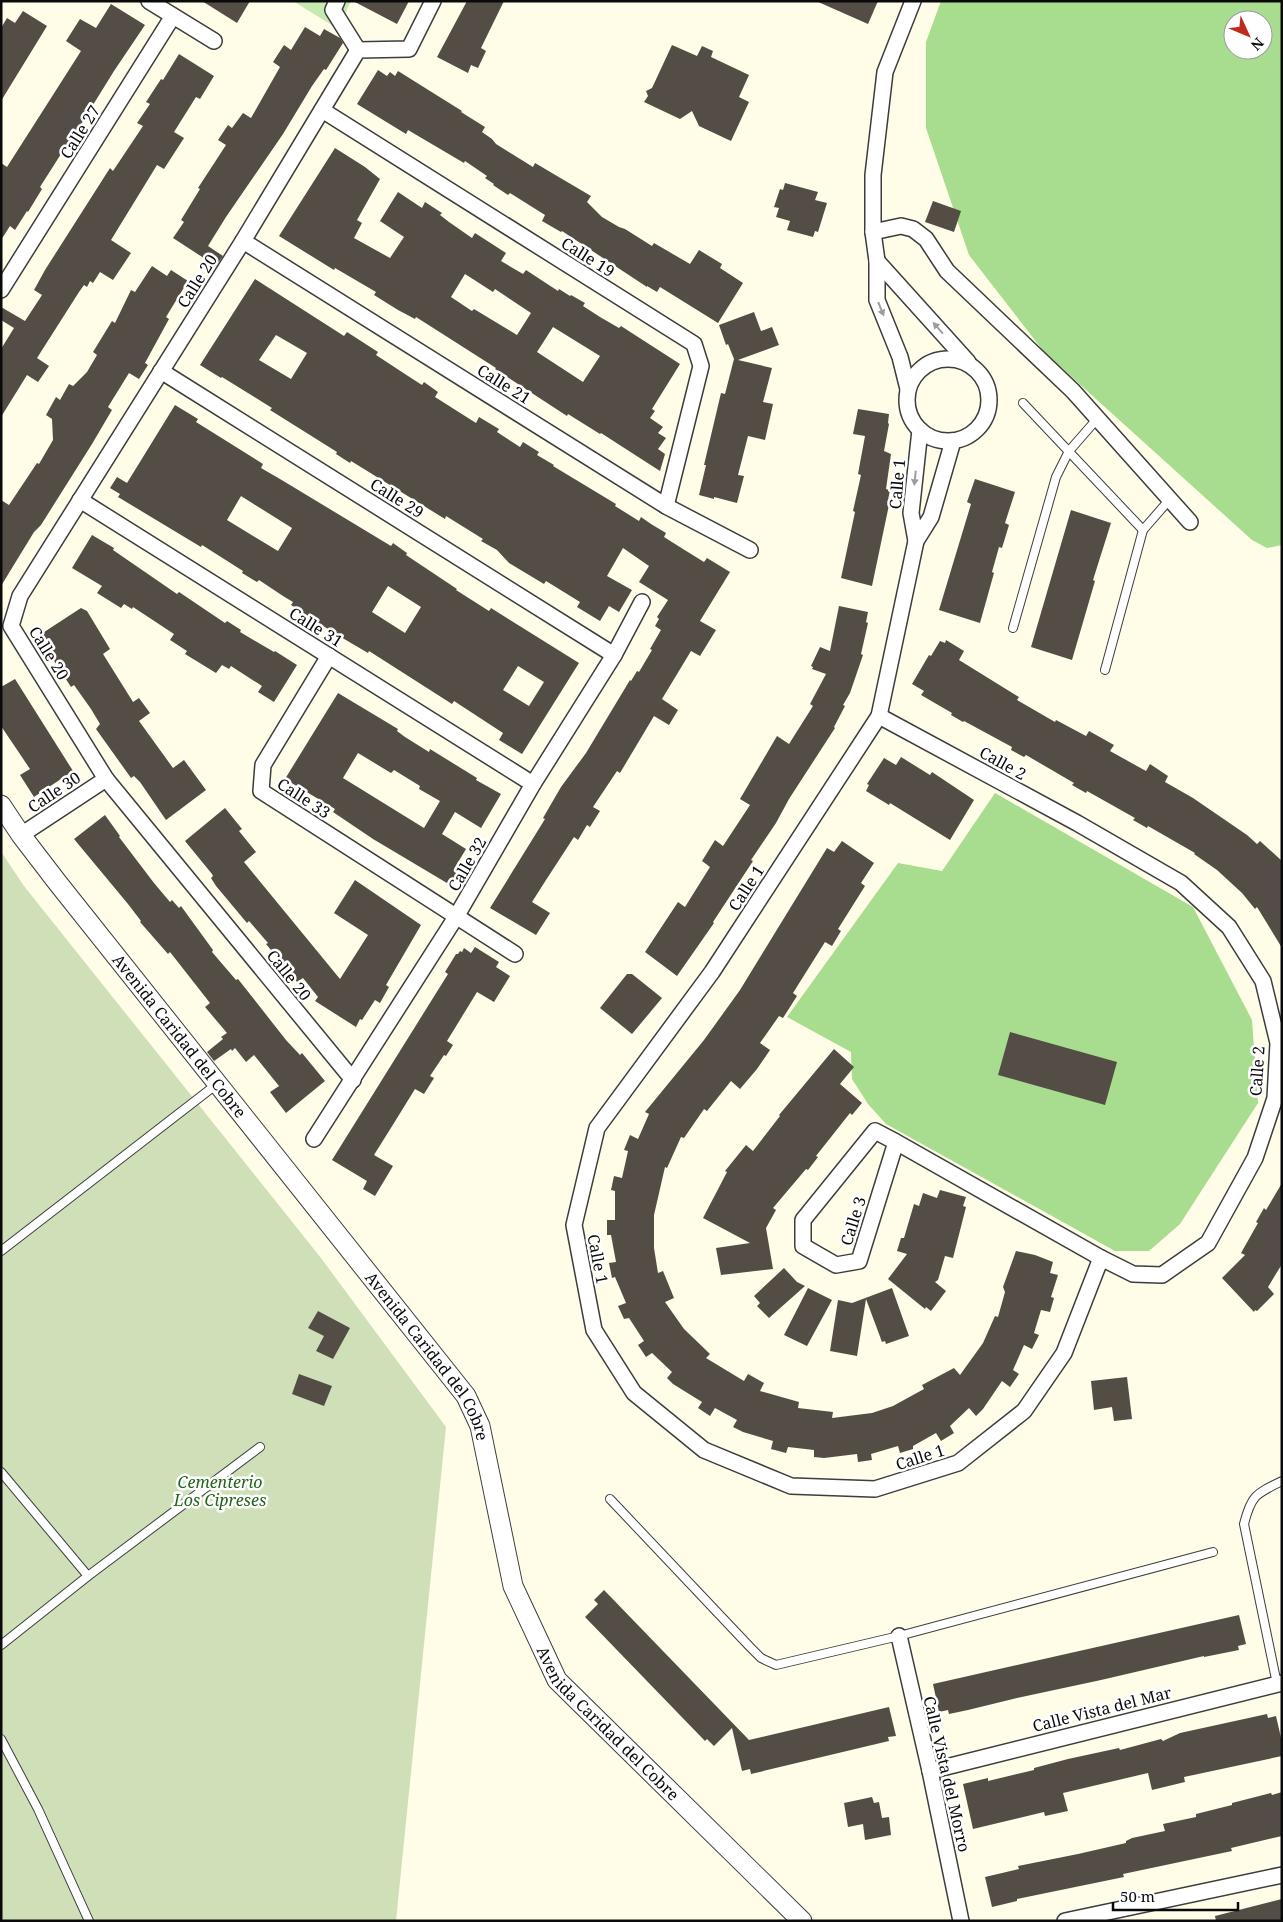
<svg xmlns="http://www.w3.org/2000/svg" width="1283" height="1922" viewBox="0 0 1283 1922" font-family="'Noto Serif',serif">
<rect width="100%" height="100%" fill="#fffde8"/>
<!-- green -->
<polygon fill="#c7eab0" points="293,1 351,1 338,29"/>
<!-- forest -->
<g fill="#a8dc8f" fill-rule="evenodd">
<path d="M941,1h341v544l-15,3 -15,-8 -208,-188 -75,-97 -43,-127v-86zM1233,20h30v30h-30z"/>
<polygon points="995,793 1193,907 1252,1020 1258,1103 1180,1224 1149,1251 1115,1251 886,1124 868,1104 852,1079 851,1052 787,1017 898,863 942,871"/>
</g>
<!-- cemetery -->
<polygon fill="#cfe0b9" points="2,853 24,886 321,1258 446,1427 396,1921 1,1921"/>
<!-- building -->
<g fill="#534d46" fill-rule="evenodd">
<polygon points="202,1 250,1 237,23"/>
<polygon points="353,1 409,1 397,24"/>
<polygon points="467,1 504,1 481,48 486,51 478,68 471,65 468,73 437,57"/>
<polygon points="816,1 878,1 868,24"/>
<polygon points="111,4 145,25 114,71 62,155 61,154 40,187 42,189 28,212 27,211 15,230 10,226 1,240 1,163 7,167 81,51 66,41 80,19 96,28"/>
<polygon points="23,11 47,26 1,101 1,28 7,18 15,23"/>
<polygon points="305,27 320,36 324,29 340,38 343,43 326,70 324,69 312,86 283,134 226,217 208,246 223,256 216,266 173,238 184,222 181,220 200,189 198,188 226,145 218,140 228,125 232,128 243,113 251,118 280,67 273,62 284,45 291,50"/>
<polygon points="672,45 697,56 702,46 713,51 711,57 749,75 739,97 749,102 731,141 699,126 692,111 680,119 644,102 648,96 646,91 652,88"/>
<polygon points="179,54 214,76 200,99 196,97 174,132 184,138 164,169 157,165 111,240 131,253 113,280 100,272 93,283 90,281 87,287 84,285 79,292 37,358 49,366 38,382 27,375 1,417 1,349 14,328 1,320 1,307 25,321 42,295 34,290 45,270 110,168 113,171 143,126 137,123 150,104 146,102 161,79 163,80"/>
<polygon points="378,70 387,76 390,72 395,76 398,71 462,111 461,112 485,127 482,132 492,139 496,144 533,167 535,163 591,196 587,202 602,217 619,227 625,229 652,246 654,243 690,264 699,250 722,264 720,268 743,283 718,323 660,287 657,292 647,286 647,287 562,231 561,232 542,221 545,215 510,193 508,195 493,185 494,184 485,178 487,176 465,161 464,163 408,130 406,134 357,104"/>
<path d="M335,148l30,19 15,12 -23,41 5,3 -8,15 36,20 14,-21 -24,-16 18,-29 24,16 3,-6 17,11 -2,2 9,7 23,16 3,-5 31,20 -5,8 22,13 3,-4 32,21 1,-2 11,7 1,-1 14,8 -2,3 17,11 19,11 2,-2 59,38 -28,45 3,2 -5,7 13,9 -5,6 8,5 -8,11 7,5 -5,17 -59,-38 -1,1 -32,-20 -1,2 -72,-47 1,-1 -80,-51 -1,2 -17,-9 -24,-15 2,-3 -41,-24 -1,2 -55,-34zM465,274l28,18 2,-3 36,24 -14,22 -43,-26 -2,2 -21,-14zM553,327l47,29 -17,26 -46,-30z"/>
<polygon points="785,183 818,192 815,200 827,203 818,232 815,231 813,237 787,230 790,221 776,217 779,208 774,207 780,189 783,190"/>
<polygon points="933,201 961,211 954,232 925,222"/>
<polygon points="152,266 167,276 171,270 188,281 166,317 169,319 145,363 148,365 139,379 129,373 108,407 112,410 92,444 41,525 34,532 1,586 1,500 9,505 37,463 39,464 53,440 52,419 46,415 56,397 60,400 69,384 73,386 87,372 97,355 93,352 112,321 115,323 131,290 135,292"/>
<path d="M255,279l89,57 3,-4 31,20 -2,3 32,21 14,9 2,-3 14,10 -3,5 41,26 3,-6 20,12 -2,3 23,15 3,-5 16,10 -2,3 17,10 -1,1 63,38 -1,2 24,15 2,-4 10,7 15,9 -2,4 19,12 21,13 3,-4 23,14 -30,49 16,9 -16,26 -9,-5 -29,48 16,11 -9,15 -15,-9 -34,57 -3,-2 -24,36 7,4 -10,16 -3,-2 -9,15 -4,-3 -28,43 -14,22 18,11 -14,22 -46,-27 55,-89 -2,-1 18,-31 25,-34 44,-73 1,1 6,-10 2,1 13,-22 -2,-1 11,-19 -6,-4 4,-7 -2,-2 11,-17 -29,-18 10,-16 -26,-18 -16,28 25,14 -13,22 -10,-6 -9,15 -23,-14 3,-5 -34,-21 -2,3 -35,-21 -12,-13 -16,-9 2,-2 -37,-23 -1,3 -94,-58 -1,2 -14,-9 1,-2 -67,-42 2,-2 -50,-31 -1,1 -21,-13zM276,335l31,18 -16,26 -32,-19z"/>
<polygon points="754,312 761,331 772,327 779,345 738,360 772,368 763,402 773,404 765,440 748,436 738,475 744,476 737,503 714,497 714,499 699,495 706,465 704,465 721,393 725,394 734,359 728,344 726,345 719,325"/>
<path d="M175,405l23,14 -2,3 67,42 -2,4 19,11 111,67 2,-3 14,10 -1,2 51,34 -1,1 33,21 2,-3 88,55 -57,91 -23,-14 4,-7 -49,-32 -2,3 -83,-53 -1,2 -34,-20 -43,-28 2,-3 -10,-6 -24,-16 -2,2 -15,-9 1,-2 -41,-26 -1,2 -83,-50 2,-3 -10,-6 7,-11 10,6zM241,496l51,32 -14,23 -51,-31zM388,586l33,21 -16,26 -33,-21zM518,666l26,16 -15,24 -26,-16z"/>
<polygon points="858,409 889,414 888,423 889,424 884,451 891,454 886,489 890,490 888,500 890,500 872,586 841,578 855,512 853,511 861,475 858,474 865,436 853,434"/>
<polygon points="975,479 1015,492 1005,523 1009,525 1002,548 999,547 992,572 994,573 980,623 939,610 971,504 967,502"/>
<polygon points="1071,510 1111,523 1093,580 1095,581 1072,660 1031,647"/>
<polygon points="92,535 114,548 113,550 177,594 179,592 225,623 227,621 241,630 240,632 274,652 275,651 297,665 274,702 258,692 262,686 231,666 229,669 222,665 216,673 185,654 187,651 170,640 174,634 133,607 132,609 124,604 121,608 97,593 102,586 72,568"/>
<polygon points="839,606 868,612 866,622 868,623 861,654 863,655 850,693 843,705 845,706 834,727 835,728 789,799 776,823 751,860 753,861 713,922 714,923 677,976 645,952 678,902 685,907 710,867 702,861 715,840 723,846 750,805 740,799 777,736 789,744 813,706 810,704 826,674 812,669 813,667 811,666 820,647 830,651"/>
<polygon points="81,608 87,611 110,649 103,654 133,702 139,698 150,713 139,721 173,768 184,760 206,790 166,820 140,782 134,776 131,778 96,729 100,724 91,709 74,685 71,687 38,636"/>
<polygon points="946,640 964,651 959,660 1019,697 1017,700 1055,722 1056,720 1086,736 1089,731 1114,745 1110,751 1146,771 1150,764 1168,776 1165,782 1193,798 1247,835 1257,844 1260,841 1282,861 1282,948 1257,907 1255,909 1242,893 1217,870 1194,854 1195,853 1148,826 1147,828 1133,820 1135,818 1087,791 1086,793 1072,785 1074,783 1026,755 1024,757 1011,750 1012,747 964,721 963,722 951,715 952,713 921,695 924,691 912,684 929,655 931,656 940,641 945,643"/>
<polygon points="15,679 73,771 34,797 20,775 30,769 1,726 1,687"/>
<path d="M338,693l60,36 -1,2 8,6 24,15 1,-3 47,29 -1,2 25,14 -20,34 -26,-16 -13,22 24,15 -12,20 6,4 -8,13 -79,-47 -40,-27 2,-3 -50,-30zM358,753l33,20 3,-3 26,16 -1,3 21,12 -16,27 -81,-50z"/>
<polygon points="901,757 930,775 932,772 974,800 950,840 890,803 889,805 866,791 869,785 867,784 884,758 896,765"/>
<polygon points="225,808 242,829 239,831 256,852 244,862 340,979 368,935 334,913 355,880 421,925 386,985 389,987 380,1003 375,1000 362,1020 360,1019 356,1027 315,1001 318,997 303,978 297,982 266,944 268,943 249,921 247,923 216,886 211,878 213,876 212,874 185,841"/>
<polygon points="105,815 120,836 119,837 154,883 170,902 172,900 179,908 181,906 213,950 212,952 236,980 238,979 286,1040 300,1055 302,1053 325,1081 286,1113 270,1092 279,1086 254,1055 246,1062 235,1048 232,1051 231,1049 214,1061 207,1052 223,1039 221,1037 227,1033 205,1007 210,1003 170,952 168,954 140,922 141,921 128,904 74,839"/>
<polygon points="842,841 874,863 861,883 865,886 838,929 841,931 832,946 825,942 793,993 797,996 783,1018 779,1016 760,1043 770,1050 757,1069 740,1089 731,1081 707,1111 704,1109 684,1138 681,1137 667,1168 665,1167 654,1215 654,1248 658,1273 663,1271 674,1298 665,1302 684,1329 710,1354 706,1358 744,1381 748,1374 764,1383 760,1391 799,1402 798,1408 833,1412 832,1418 872,1413 893,1406 924,1389 922,1385 954,1368 960,1375 983,1343 995,1316 998,1317 1005,1292 1003,1287 1016,1251 1035,1255 1053,1262 1050,1273 1058,1275 1051,1297 1054,1298 1050,1312 1041,1310 1034,1333 1039,1335 1032,1349 1024,1345 1013,1370 1019,1374 1010,1387 1002,1381 983,1409 976,1416 969,1408 950,1426 954,1433 941,1441 936,1433 913,1446 913,1449 900,1453 898,1446 871,1454 872,1460 858,1462 857,1454 824,1458 814,1457 814,1450 788,1447 786,1453 771,1449 773,1441 743,1432 733,1427 737,1420 715,1408 710,1416 698,1408 702,1402 673,1384 667,1378 672,1372 652,1353 646,1357 638,1345 644,1341 629,1318 624,1319 618,1306 626,1303 615,1277 612,1278 609,1263 616,1262 611,1235 607,1235 607,1220 615,1220 615,1191 611,1190 614,1176 622,1178 628,1151 624,1150 630,1135 638,1139 649,1114 645,1112 704,1040 740,990 827,848 834,852"/>
<polygon points="475,947 499,962 496,967 510,976 494,1002 477,992 447,1041 453,1045 446,1056 444,1055 430,1076 434,1078 424,1094 415,1089 394,1123 374,1155 393,1166 375,1196 363,1189 367,1181 332,1160 448,974 445,972 456,954 458,954 460,951 462,952 464,948 471,953"/>
<polygon points="627,974 632,974 662,998 632,1034 600,1008"/>
<polygon points="1010,1032 1117,1062 1105,1105 998,1075"/>
<polygon points="834,1049 854,1067 840,1084 862,1103 852,1115 850,1113 816,1156 818,1157 808,1170 806,1169 773,1208 776,1210 766,1228 773,1269 721,1275 716,1248 750,1243 703,1218 727,1172 725,1171 746,1145 753,1151 780,1116 779,1115"/>
<polygon points="1282,1183 1282,1264 1268,1287 1274,1294 1257,1311 1255,1310 1254,1312 1222,1278 1245,1255 1241,1253 1258,1223 1256,1222 1264,1208 1266,1210"/>
<polygon points="940,1190 966,1197 963,1206 966,1207 953,1258 945,1256 938,1280 935,1282 946,1291 931,1311 926,1307 925,1309 888,1279 907,1254 897,1251 901,1238 904,1238 914,1204 919,1206 923,1193 937,1198"/>
<polygon points="784,1268 797,1282 805,1286 769,1318 757,1306 760,1303 754,1296"/>
<polygon points="808,1288 832,1300 807,1346 784,1335"/>
<polygon points="892,1288 909,1336 886,1344 885,1341 882,1342 866,1299 857,1356 830,1351 838,1300 852,1303"/>
<polygon points="318,1311 350,1328 333,1359 316,1351 324,1336 308,1328"/>
<polygon points="299,1374 332,1386 324,1406 292,1394"/>
<polygon points="1127,1377 1132,1419 1114,1421 1112,1407 1094,1410 1091,1381"/>
<polygon points="604,1590 749,1740 889,1707 896,1736 888,1737 889,1741 872,1745 751,1774 750,1769 742,1771 732,1728 714,1746 707,1739 705,1741 585,1617 598,1604 594,1600"/>
<polygon points="1239,1615 1246,1644 1238,1646 1239,1650 1204,1657 1204,1656 1101,1680 1017,1698 968,1710 949,1714 948,1710 939,1712 933,1684"/>
<polygon points="1267,1714 1268,1718 1276,1716 1282,1742 1282,1756 1184,1777 1185,1782 1152,1790 1148,1773 1063,1793 1068,1811 1045,1816 1044,1812 973,1829 963,1784 988,1778 988,1781 1034,1770 1034,1768 1068,1759 1119,1748 1120,1750 1161,1739 1163,1741 1180,1733"/>
<polygon points="1282,1792 1282,1836 1231,1848 1232,1851 1123,1874 1124,1877 1017,1899 1017,1901 992,1907 985,1877 1019,1869 1018,1866 1078,1854 1126,1843 1126,1841 1132,1838 1165,1831 1163,1824 1196,1817 1196,1814 1232,1805 1232,1803 1271,1793 1272,1795"/>
<polygon points="872,1797 874,1803 879,1802 882,1818 889,1817 891,1835 865,1840 863,1824 848,1827 844,1803"/>
<polygon points="1282,1899 1282,1921 1216,1921 1215,1916"/>
</g>
<g fill="none" stroke-linecap="round" stroke-linejoin="round">
<defs>
<g id="service">
<polyline points="1023,403 1143,530"/>
<polyline points="1013,628 1056,477 1069,451 1097,419"/>
<polyline points="1105,670 1143,530 1170,499"/>
<polyline points="1,1251 217,1084"/>
<polyline points="1,1472 88,1576 1,1645"/>
<polyline points="610,1499 750,1647 761,1658 776,1665 899,1636 1213,1552"/>
<polyline points="88,1576 260,1447"/>
<path d="M1277,1684l-33,-160c7,-28 11,-30 38,-43"/>
<polyline points="1,1739 38,1809 89,1921"/>
</g>
<g id="minor">
<polyline points="149,1 214,41"/>
<polyline points="337,1 333,10 358,50"/>
<polyline points="322,110 694,344 701,366 666,506"/>
<polyline points="873,232 901,226 913,229 926,239 947,271 1073,391 1190,522"/>
<polyline points="243,241 666,506 750,550"/>
<polyline points="877,261 968,362"/>
<polyline points="1,290 173,16"/>
<circle cx="948" cy="400" r="41"/>
<polyline points="161,371 614,655"/>
<polyline points="908,389 900,357 877,300 877,261 873,232 873,175 885,72 913,1"/>
<polyline points="953,441 931,517 916,541 879,716 712,972 597,1128 574,1225 594,1330 634,1393 704,1450 791,1486 875,1489 958,1463 1024,1411 1064,1353 1101,1258"/>
<polyline points="80,500 533,784"/>
<polyline points="916,541 911,513 920,430"/>
<polyline points="329,656 263,765 261,791 515,954"/>
<polyline points="879,716 1077,823 1181,883 1229,927 1263,981 1278,1043 1275,1098 1255,1158 1208,1243 1162,1275 1133,1274 1101,1258 896,1142 875,1131 803,1220 803,1246 836,1265 859,1261 896,1142"/>
<polyline points="21,835 106,779"/>
<polyline points="353,1080 106,779 11,626 20,596 243,241 358,50 409,49 433,1"/>
<polyline points="314,1139 456,917 533,784 614,655 642,602"/>
<polyline points="899,1636 930,1771 961,1921"/>
<polyline points="930,1771 1282,1683"/>
<polyline points="1065,1921 1282,1875"/>
</g>
<g id="tertiary">
<path id="s1" d="M1,805l20,30 36,47 409,514 14,30 33,160 44,94 245,241"/>
</g>
</defs>
<!-- service casing -->
<use href="#service" stroke="#3d3d3d" stroke-width="10"/>
<!-- minor casing -->
<use href="#minor" stroke="#3d3d3d" stroke-width="18"/>
<!-- tertiary casing -->
<use href="#tertiary" stroke="#3d3d3d" stroke-width="21"/>
<!-- service -->
<use href="#service" stroke="#fff" stroke-width="8"/>
<!-- minor -->
<use href="#minor" stroke="#fff" stroke-width="15"/>
<!-- tertiary -->
<use href="#tertiary" stroke="#fff" stroke-width="19"/>
</g>
<!-- one-way arrows -->
<defs><path id="oneway-solid" d="M-6-.8H1V-3.2L6.5 0L1 3.2V.8H-6Z" transform="scale(1.25)"/></defs>
<g fill="#9d9d9d">
<use href="#oneway-solid" transform="translate(881 309) rotate(68)"/>
<use href="#oneway-solid" transform="translate(938 328) rotate(-131)"/>
<use href="#oneway-solid" transform="translate(915 478) rotate(96)"/>
</g>
<g text-anchor="middle" stroke-width="5" stroke-linejoin="round" paint-order="stroke">
<!-- street labels -->
<g font-size="16" fill="#0a0a0a" stroke="#fff">
<text transform="translate(80 132) rotate(-58)" y="6">Calle 27</text>
<text transform="translate(588 257) rotate(32)" y="6">Calle 19</text>
<text transform="translate(197 281) rotate(-58)" y="6">Calle 20</text>
<text transform="translate(504 384) rotate(32)" y="6">Calle 21</text>
<text transform="translate(897 484) rotate(-85)" y="6">Calle 1</text>
<text transform="translate(397 498) rotate(32)" y="6">Calle 29</text>
<text transform="translate(316 627) rotate(32)" y="6">Calle 31</text>
<text transform="translate(49 653) rotate(58)" y="6">Calle 20</text>
<text transform="translate(1003 763) rotate(29)" y="6">Calle 2</text>
<text transform="translate(54 792) rotate(-34)" y="6">Calle 30</text>
<text transform="translate(304 798) rotate(33)" y="6">Calle 33</text>
<text transform="translate(467 864) rotate(-60)" y="6">Calle 32</text>
<text transform="translate(746 888) rotate(-57)" y="6">Calle 1</text>
<text transform="translate(289 975) rotate(51)" y="6">Calle 20</text>
<text dy="6" stroke="none"><textPath href="#s1" startOffset="292">Avenida Caridad del Cobre</textPath></text>
<text transform="translate(1257 1071) rotate(-86)" y="6">Calle 2</text>
<text transform="translate(853 1221) rotate(-73)" y="6">Calle 3</text>
<text transform="translate(598 1259) rotate(79)" y="6">Calle 1</text>
<text dy="6" stroke="none"><textPath href="#s1" startOffset="698">Avenida Caridad del Cobre</textPath></text>
<text transform="translate(920 1457) rotate(-18)" y="6">Calle 1</text>
<text transform="translate(1102 1709) rotate(-14)" y="6">Calle Vista del Mar</text>
<text dy="6" stroke="none"><textPath href="#s1" startOffset="1118">Avenida Caridad del Cobre</textPath></text>
<text transform="translate(947 1774) rotate(77)" y="6">Calle Vista del Morro</text>
</g>
<!-- park labels -->
<g font-size="16" font-style="italic" fill="#1f6419" stroke="#fff">
<text x="220" y="1488">Cementerio<tspan x="220" dy="18">Los Cipreses</tspan></text>
</g>
</g>
<!-- border -->
<rect width="1283" height="1922" fill="none" stroke="#0a0a0a" stroke-width="5"/>
<!-- north arrow -->
<g transform="translate(1248 35) rotate(134)"><circle r="24" fill="#ffffff" stroke="#9d9d9d"/>
<path d="M0-4L9 19L0 12L-9 19Z" fill="#c02a1d"/>
<text y="-8" font-size="14" font-weight="bold" text-anchor="middle" fill="#0a0a0a">N</text>
</g>
<!-- scale -->
<path d="M1113 1902v8h125v-8" fill="none" stroke="#0a0a0a" stroke-width="2.5"/>
<text x="1120" y="1902" font-size="15" fill="#0a0a0a" stroke="#ffffff" stroke-width="4" paint-order="stroke">50 m</text>
</svg>
